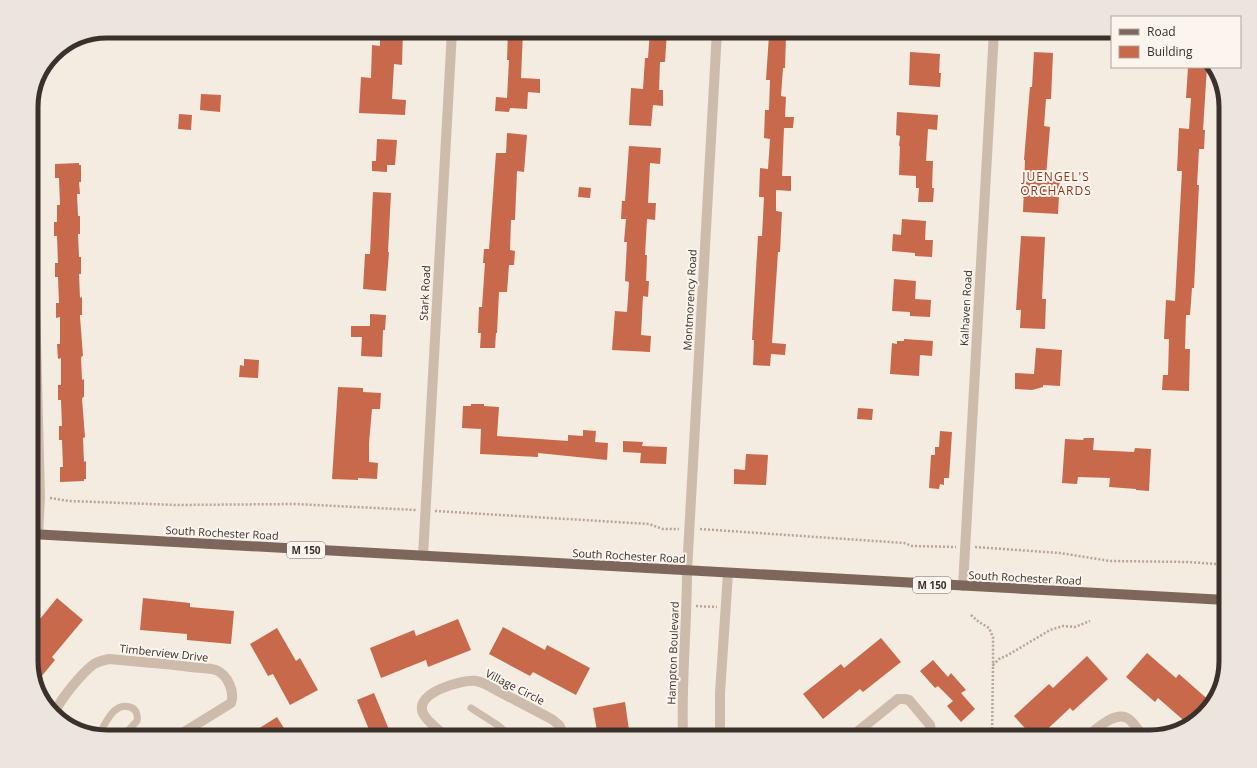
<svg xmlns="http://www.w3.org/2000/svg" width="1257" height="768" viewBox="0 0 1257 768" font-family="'Open Sans',sans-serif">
  <rect width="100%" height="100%" fill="#f4ebe1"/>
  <path fill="#c8694b" d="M380 31H403L402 65 394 64 392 99 406 100 405 115 359 113 361 77 371 78 372 45 380 46Z
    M508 31H523L521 78 540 79V93L528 92 527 109 510 108 509 112 495 111 496 97 507 98 509 60H507Z
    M650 31H667L665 62H660L659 90H663V106L653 105 651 126 629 125 631 88 643 89 645 58H648Z
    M769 35 786 36 785 68H783L781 96 786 97 785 117H794L793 128H784L782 176H791V191L776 190V211L782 212 780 252H778L772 343 786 344 785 355 771 354 770 366 753 365 754 340H752L758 236H762L764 197H759L760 168 768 169 770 139 764 138 765 110H769L770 80H766Z
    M910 52 940 54 939 73H941L940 87 909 85Z
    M1034 52 1053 53 1051 99H1046L1044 126 1050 127 1046 177H1060L1058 214 1023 212 1025 160H1024L1028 111 1030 87H1032Z
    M1188 67H1207L1203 130H1205L1204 149H1199L1197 185H1199L1194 288H1192L1190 315H1186L1185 349H1190L1189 391 1162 390 1163 375H1168L1169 339H1164L1166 300 1175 301 1182 171H1177L1179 128 1189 129 1191 98H1186Z
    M201 94 221 95 220 112 200 110Z
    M897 112 938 115 937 130 928 129 926 161H933L932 188H934L933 202H918L919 188H916V176L899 175 900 146H899L900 136 896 135Z
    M179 114 192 115 191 130 178 129Z
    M507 133 527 135 524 172 517 171 515 220H511L510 250 515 251 514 265H509L507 292H499L497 333H496L495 348H480L481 333H478L479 307H482L485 263H483L484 249H489L496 153H506Z
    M377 139 397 140 395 165H387V172L372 171V161H376Z
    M629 146 661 148 660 164 650 163 648 203H656L655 220 647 219 645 255H647L646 281H649L648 297 643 296 641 335 651 336 650 352 612 350 615 311 627 312 629 282 625 281 627 242H624L626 219H621L622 201H625Z
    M79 163V165H81V182H79L80 194H77L78 216H80V234H78L79 257H81V274H79L80 298 82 297V315H80V317L83 356H82L81 358 82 380 84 379V397H83L82 399 85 437 83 438V439L84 462 86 461V479H84V481L60 482V467H63L62 440H59V426H62L61 400H58V385H61V358L58 359 57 344H60V317L56 318V303H59L58 277H55V263H58L57 236H54V222H57V205H60L59 178H55V164Z
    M579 187 591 188 590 198 578 197Z
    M373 192 391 193 388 252H389L386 291 363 289 365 254H370Z
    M902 219 926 221 925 240H933L932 257 915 256V253L892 251 893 234 901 235Z
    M1021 236 1045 237 1042 299H1046L1045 329 1020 328 1021 310H1016Z
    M894 279 916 281 915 299 931 300 930 317 910 316V312L892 311Z
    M370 314 386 315 385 330H383L382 357 361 356 362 337H351V326H370Z
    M904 339 933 341 932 356 920 355 919 376 890 374 892 343 897 344V341H904Z
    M1036 348 1062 350 1060 386 1043 385V387L1032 390 1015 389V373L1034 374Z
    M244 359 259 360 258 378 239 377 240 365 244 366Z
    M338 387 363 388V392L381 393 380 409H372L369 443V462L378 463 377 479 358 478V480L332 479Z
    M471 404H484V406L499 407 497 436 568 441V435L583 436V430L596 431 595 442 608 443 607 460 538 453V457L480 454 481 429 462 428 463 406H471Z
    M858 408 873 409 872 420 857 419Z
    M940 431 952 432 949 478H944V485L940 484 939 489 929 488 931 455H935V447H939Z
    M1084 438H1094L1093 450 1134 452 1135 448 1151 449 1149 491 1136 490V489L1109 487 1110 478 1078 477 1077 484 1062 483 1065 439 1083 440Z
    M623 441 643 442 642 446 667 447 666 464 640 463 641 453 623 452Z
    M746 454 768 455 766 485 734 484V469L745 470Z
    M57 598 83 620 52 657 55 660 36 683 31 666V630Z
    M143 598 190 603V607L234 611 231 644 187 640V634L140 630Z
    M458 619 471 650 428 667 426 660 381 678 370 648 414 630 416 636Z
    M503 627 545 650 547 645 590 668 576 695 533 672 530 676 489 654Z
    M277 628 296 661 300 658 318 690 290 705 273 674 268 676 250 644Z
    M881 638 901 662 863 692 860 689 823 719 803 694 841 664 844 668Z
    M1147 653 1176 678 1179 674 1212 703 1189 725 1158 698 1155 702 1126 677Z
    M1087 656 1108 679 1073 711 1070 708 1039 737H1033L1014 716 1049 684 1053 688Z
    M933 660 948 677 951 673 966 690 961 693 975 709 961 722 947 706 953 701 938 686 935 688 920 671Z
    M374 693 392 737H372L357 700Z
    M625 702 630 737H598L593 708Z
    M277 717 287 733 280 737H245Z"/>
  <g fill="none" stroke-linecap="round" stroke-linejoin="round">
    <path stroke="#b9a596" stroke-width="2.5" stroke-dasharray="2 2" stroke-linecap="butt" d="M50 498 69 501 177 505 296 504 416 510
      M435 511 649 524 663 529H679
      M700 529 904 543 912 546 956 547
      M975 547 1060 553 1110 561 1188 562 1216 564 1226 563
      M696 606 717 607
      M971 615 979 622 989 628 993 637V665L999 659 1008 655 1050 630 1063 626 1075 627 1090 621
      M992 737 993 665"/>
    <path stroke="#cdbbac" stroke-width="7" d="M471 708 499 726 511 737
      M100 735C101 729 111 712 117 709 123 704 136 706 137 715 138 717 137 719 137 721L122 737"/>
    <path stroke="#cdbbac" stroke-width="10" d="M32 185 40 497 38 535
      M423 556 452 31
      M963 586 994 31
      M55 713C59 700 83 672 94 664 99 661 104 660 109 659 137 662 164 663 191 667 199 668 209 668 216 670 228 675 235 692 231 703L176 737
      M447 737C440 731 426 721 423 713 414 693 462 679 476 681 484 682 492 688 498 691 517 701 535 710 553 720L559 725 565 737
      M683 737C681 682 687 626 687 571L717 31
      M720 737V693L728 573
      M851 737 898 699H904L909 700 930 725 931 731 928 737
      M1086 737C1096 730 1114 711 1127 718 1133 721 1139 731 1143 737"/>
    <path stroke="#7d675c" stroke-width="10" d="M31 534 1226 600"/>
  </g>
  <g text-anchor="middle" stroke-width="4" stroke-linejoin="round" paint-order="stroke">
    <g fill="#fbf5ee" stroke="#756b66" stroke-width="1">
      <rect x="287" y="542" width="38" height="16" rx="3"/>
      <rect x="913" y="577" width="38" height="16" rx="3"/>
    </g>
    <g font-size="10" font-weight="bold" fill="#3b302b">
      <text x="306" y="554">M 150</text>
      <text x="932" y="589">M 150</text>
    </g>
    <g font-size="11" fill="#3b302b" stroke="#fbf5ee">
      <text transform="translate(425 293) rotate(-87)" y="4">Stark Road</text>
      <text transform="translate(690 300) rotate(-87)" y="4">Montmorency Road</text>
      <text transform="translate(966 308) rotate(-87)" y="4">Kalhaven Road</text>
      <text transform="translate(222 533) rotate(3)" y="4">South Rochester Road</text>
      <text transform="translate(629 556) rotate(3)" y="4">South Rochester Road</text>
      <text transform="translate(1025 578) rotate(3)" y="4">South Rochester Road</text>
      <text transform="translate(164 653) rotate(6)" y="4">Timberview Drive</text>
      <text transform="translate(673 653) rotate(-88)" y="4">Hampton Boulevard</text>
      <text transform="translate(515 687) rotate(27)" y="4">Village Circle</text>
    </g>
    <g font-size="12" letter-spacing="1" fill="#8c3b22" stroke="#fbf5ee">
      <text x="1056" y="181">JUENGEL'S<tspan x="1056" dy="14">ORCHARDS</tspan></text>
    </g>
  </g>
  <path d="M0 0H1257V768H0ZM107 38H1150A69 69 0 0 1 1219 107V661A69 69 0 0 1 1150 730H107A69 69 0 0 1 38 661V107A69 69 0 0 1 107 38Z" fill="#ece5de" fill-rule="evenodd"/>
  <path fill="none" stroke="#3b302b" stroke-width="5" d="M107 38H1150A69 69 0 0 1 1219 107V661A69 69 0 0 1 1150 730H107A69 69 0 0 1 38 661V107A69 69 0 0 1 107 38Z"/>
  <rect x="1111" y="16" width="130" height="52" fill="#fbf5ee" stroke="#aea6a0"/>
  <rect x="1119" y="29" width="20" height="6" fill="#7d675c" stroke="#aea6a0"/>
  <text x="1147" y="36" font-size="12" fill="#3b302b">Road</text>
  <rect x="1119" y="46" width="20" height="12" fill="#c8694b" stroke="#aea6a0"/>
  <text x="1147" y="56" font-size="12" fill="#3b302b">Building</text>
</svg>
